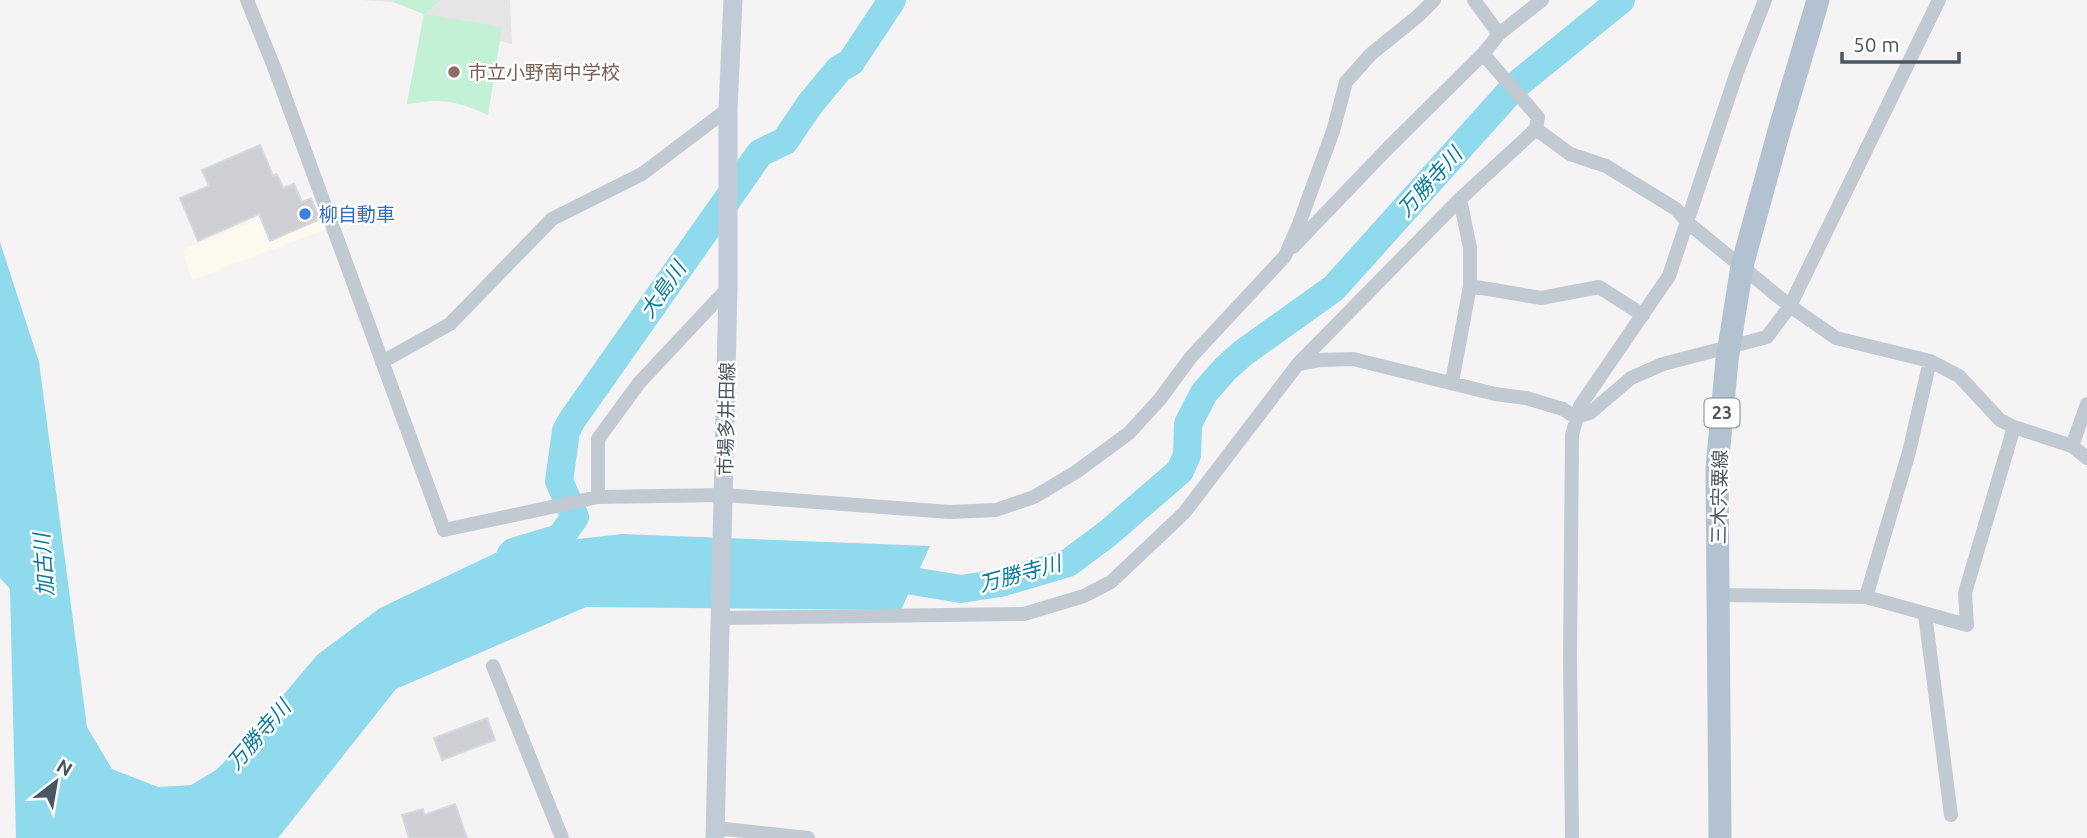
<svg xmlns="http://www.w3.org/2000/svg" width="2087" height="838" viewBox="0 0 2087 838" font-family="Ubuntu,'Noto Sans JP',sans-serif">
  <rect width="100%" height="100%" fill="#f5f3f3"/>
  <path fill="#fdf9ef" d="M312 195 326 229 192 280 183 250Z"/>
  <path fill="#e6e4e5" d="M362 0H510L512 44 499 41 488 115 463 103 440 100 407 104 424 14 392 2Z"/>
  <path fill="#c3f1d5" d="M391 0H440L425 14 502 27 488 115C457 101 441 98 407 104L424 14Z"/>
  <path fill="#90daee" d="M0 242 39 362 87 727 112 769 158 787 191 785 216 770 242 744 317 655 380 608 508 547 622 534 930 546 901 610 586 607 396 689 278 838H16L10 589 0 578Z"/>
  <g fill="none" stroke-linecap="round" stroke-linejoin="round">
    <path stroke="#90daee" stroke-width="28" d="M510 556 513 552 560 538 575 517 559 481 566 431 572 420 760 153 785 141 810 104 839 69 851 62 892 0
      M878 566 906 580 961 589 1000 583 1068 563 1107 534 1180 471 1187 455 1188 424 1204 393 1225 369 1243 353 1334 288 1515 86 1621 0"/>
  </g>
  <path fill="#cdcfd5" stroke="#d7d9de" stroke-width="2" d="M260 145 273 176 277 174 283 188 294 184 302 202 311 198 320 219 270 241 259 214 198 241 180 198 209 186 202 170Z
    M487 718 495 740 442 760 434 738Z
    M455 804 467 838H409L402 815 423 809 424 815Z"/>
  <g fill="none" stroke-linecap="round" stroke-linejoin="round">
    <path stroke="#c1cad2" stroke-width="14" d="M247 0 276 72 444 530 598 497 724 495 949 512 996 510 1034 497 1076 472 1129 433 1160 399 1191 357 1285 256 1299 224 1333 131 1346 82 1371 54 1418 16 1434 0
      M1474 0 1499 34
      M1483 54 1538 117 1536 129 1570 154 1606 166 1676 209 1688 223 1790 306 1836 338 1930 361 1959 376 2000 420 2014 427 2072 446 2087 458
      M1293 247 1389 147 1483 54 1499 34 1542 0
      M1470 286 1541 298 1599 287 1643 315
      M382 362 450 324 552 219 642 174 728 109
      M1298 364 1320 360 1353 359 1495 394 1526 398 1563 409 1575 417 1590 413 1631 378 1663 364 1767 337 1790 306 1939 0
      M1452 382 1470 286V248L1460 199
      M2072 446 2087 404
      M598 497V439L639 383 728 288
      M1718 595 1866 597 1967 625 1965 593 2014 427
      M1866 597 1909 452 1930 361
      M1925 614 1951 815
      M718 618 1024 614 1084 596 1111 582 1184 513 1298 364 1460 199 1536 129
      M493 666 562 838
      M716 828 808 838
      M1572 838 1570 658 1572 435 1580 406 1669 276 1737 72 1765 0"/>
    <path stroke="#c1cbd6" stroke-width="19" d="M715 838 728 288V109L733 0"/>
    <path stroke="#b3c2d1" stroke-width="23" d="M1720 838 1717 468 1727 360 1742 266 1779 131 1818 0"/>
  </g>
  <circle fill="#8d6e63" stroke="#fff" stroke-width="2.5" cx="454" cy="72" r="7"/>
  <circle fill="#3f7fe0" stroke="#fff" stroke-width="2.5" cx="305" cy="214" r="7"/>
  <g text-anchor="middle" stroke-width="5" stroke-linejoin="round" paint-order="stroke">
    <rect fill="#fff" stroke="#808990" stroke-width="2" x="1704.5" y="398.5" width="35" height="29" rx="5"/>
    <g font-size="18" font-weight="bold" fill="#4a5661">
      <text x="1722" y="419">23</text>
    </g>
    <g font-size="19" fill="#785e54" stroke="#fff" text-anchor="start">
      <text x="468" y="79">市立小野南中学校</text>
    </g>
    <g font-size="19" fill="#366cbe" stroke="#fff" text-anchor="start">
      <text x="319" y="221">柳自動車</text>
    </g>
    <g font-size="19" fill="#4a5661" stroke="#fff">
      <text transform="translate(726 419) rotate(-89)" y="7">市場多井田線</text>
      <text transform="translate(1719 497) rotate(-89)" y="7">三木宍粟線</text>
    </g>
    <g font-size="21" font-style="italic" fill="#0c7c9b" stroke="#fff">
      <text transform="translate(1430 182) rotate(-48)" y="7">万勝寺川</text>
      <text transform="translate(663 290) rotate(-55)" y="7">大島川</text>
      <text transform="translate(44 565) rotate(-94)" y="7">加古川</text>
      <text transform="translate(1020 574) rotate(-15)" y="7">万勝寺川</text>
      <text transform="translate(259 735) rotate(-49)" y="7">万勝寺川</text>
    </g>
  </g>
  <g transform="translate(56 782) rotate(31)" stroke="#ffffff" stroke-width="5" paint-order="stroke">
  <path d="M0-5L12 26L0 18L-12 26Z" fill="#4a5661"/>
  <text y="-10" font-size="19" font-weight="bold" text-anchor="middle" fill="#4a5661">N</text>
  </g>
  <path d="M1842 52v10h117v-10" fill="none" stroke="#4a5661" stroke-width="3.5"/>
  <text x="1853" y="52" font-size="21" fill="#4a5661" stroke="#ffffff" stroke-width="5" paint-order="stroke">50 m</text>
</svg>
